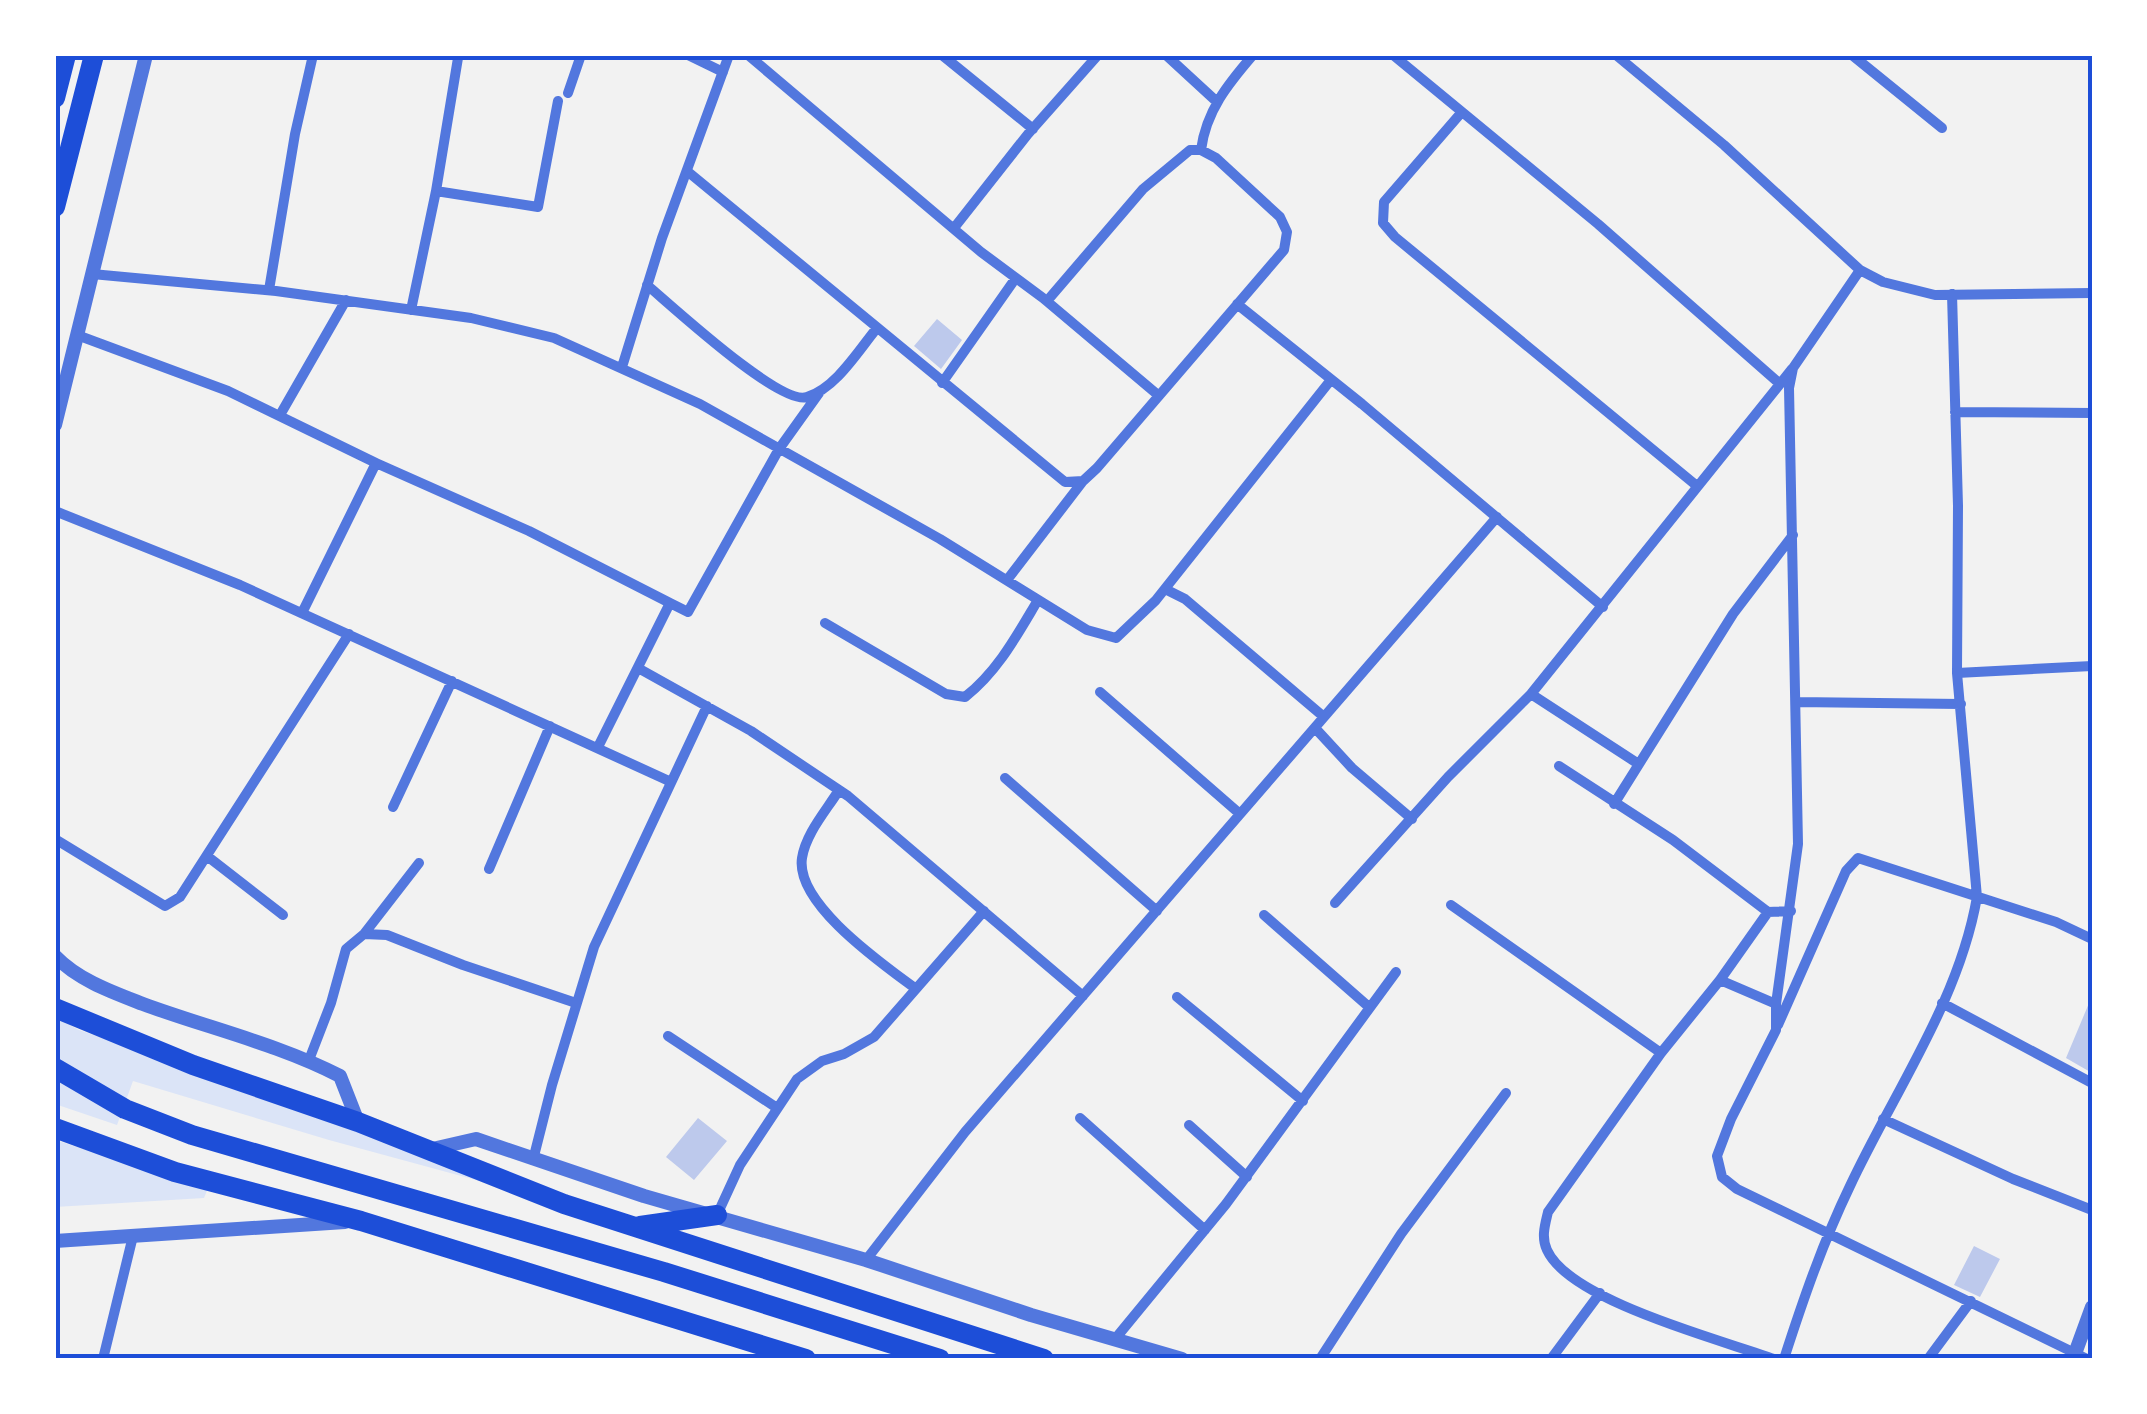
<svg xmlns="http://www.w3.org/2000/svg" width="2147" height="1414" viewBox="0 0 2147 1414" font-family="Lora,serif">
  <rect width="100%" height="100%" fill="#f2f2f2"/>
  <path fill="#dbe4f7" d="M55 1017 79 1030 260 1092 557 1202 329 1140 133 1081 117 1125 55 1104Z
    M55 1140 208 1188 204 1198 55 1207Z"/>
  <path fill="#bdc9ec" d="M937 319 962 340 941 369 914 346Z
    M2092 996V1073L2066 1058Z
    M698 1118 727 1141 694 1180 666 1157Z
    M1974 1246 2000 1259 1980 1297 1954 1285Z"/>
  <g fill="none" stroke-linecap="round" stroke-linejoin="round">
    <path stroke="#5277de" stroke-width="10" d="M688 55 723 72
      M748 55 981 252 1043 298 1158 395
      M942 55 1033 129
      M1166 55 1216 101
      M1393 55 1598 224 1780 384
      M1616 55 1724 145 1860 270 1883 282 1935 295 2092 293
      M1852 55 1942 128
      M568 93 581 55
      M1461 113 1384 202 1383 223 1395 237 1697 486
      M1201 150C1206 111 1228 84 1253 55
      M687 171 1065 482 1083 481 1097 468 1284 250 1287 232 1280 217 1216 158 1201 150H1190L1143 189 1047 301
      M436 191 458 58
      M954 228 1028 134 1098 55
      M1860 270 1793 368 1789 388 1798 844 1776 1004V1030L1731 1119 1717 1156 1722 1177 1737 1189 2087 1359
      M92 274 276 291 471 318 554 338 700 404 940 539 1087 630 1116 638 1156 600 1330 381
      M647 285C672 306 780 406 807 397 836 388 858 351 877 328
      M269 290 295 134 313 55
      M1237 304 1362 404 1603 607
      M411 310 436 191 538 207 558 101
      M77 335 228 391 376 463 529 531 670 603
      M622 367 662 238 729 55
      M942 383 1015 279
      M1955 412 2092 413
      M280 415 346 300
      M55 511 240 585 669 781
      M1007 580 1083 481
      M1165 589 1185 599 1324 717
      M302 613 376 463
      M825 623 946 694 965 697C998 671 1017 635 1038 600
      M638 668 751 731 848 796 1083 996
      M1957 673 2092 666
      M1100 692 1240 814
      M1531 694 1637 763
      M1796 702 1961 704
      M1315 728 1352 768 1412 819
      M598 747 670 603 688 612 779 449 819 393
      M1559 766 1673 840 1768 912 1791 911
      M1005 778 1157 911
      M839 790C826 811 806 833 802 858 795 904 884 965 916 989
      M1614 804 1733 614 1793 535
      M393 807 452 681
      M55 839 165 906 180 897 349 634
      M207 856 283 915
      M489 869 550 726
      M1335 903 1448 777 1531 694 1792 369
      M1451 905 1661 1053
      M1768 912 1720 980 1661 1053 1548 1212C1545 1225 1541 1237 1547 1250 1570 1301 1722 1340 1774 1359
      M1264 915 1369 1007
      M364 934 419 863
      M1720 980 1776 1004
      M1177 997 1303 1101
      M1942 1003 2092 1083
      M1778 1025 1846 871 1858 858 2056 922 2092 939
      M668 1036 777 1108
      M309 1060 331 1003 346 949 364 934 387 935 463 965 576 1003
      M1080 1118 1205 1230
      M1883 1119 2013 1179 2092 1210
      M1189 1125 1247 1177
      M533 1160 552 1085 594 947 707 706
      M717 1215 740 1165 797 1079 822 1061 844 1054 874 1037 984 911
      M866 1260 965 1132 1497 517
      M1115 1339 1226 1204 1396 972
      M103 1359 133 1236
      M1320 1359 1401 1234 1506 1093
      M1551 1359 1600 1293
      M1784 1359C1803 1300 1823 1242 1850 1186 1894 1092 1959 1001 1977 897L1957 673 1958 506 1952 294
      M1928 1359 1971 1301"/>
    <path stroke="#5277de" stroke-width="14" d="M55 425 146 55
      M55 956C78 980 112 992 143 1004 208 1028 278 1044 340 1076L358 1122
      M428 1150 476 1139 644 1196 866 1260 1031 1315 1182 1359
      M55 1241 345 1222
      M2073 1359 2092 1307"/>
    <path stroke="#1d4ed8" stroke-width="20" d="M55 98 66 55
      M55 207 94 55
      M55 1008 193 1065 358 1122 564 1204 1044 1359
      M55 1068 125 1109 192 1135 664 1272 940 1359
      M55 1128 175 1172 361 1221 806 1359
      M640 1226 717 1215"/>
  </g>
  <rect width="2147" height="1414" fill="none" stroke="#ffffff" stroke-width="115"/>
  <rect x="58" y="58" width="2032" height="1298" fill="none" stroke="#1d4ed8" stroke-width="4"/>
</svg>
